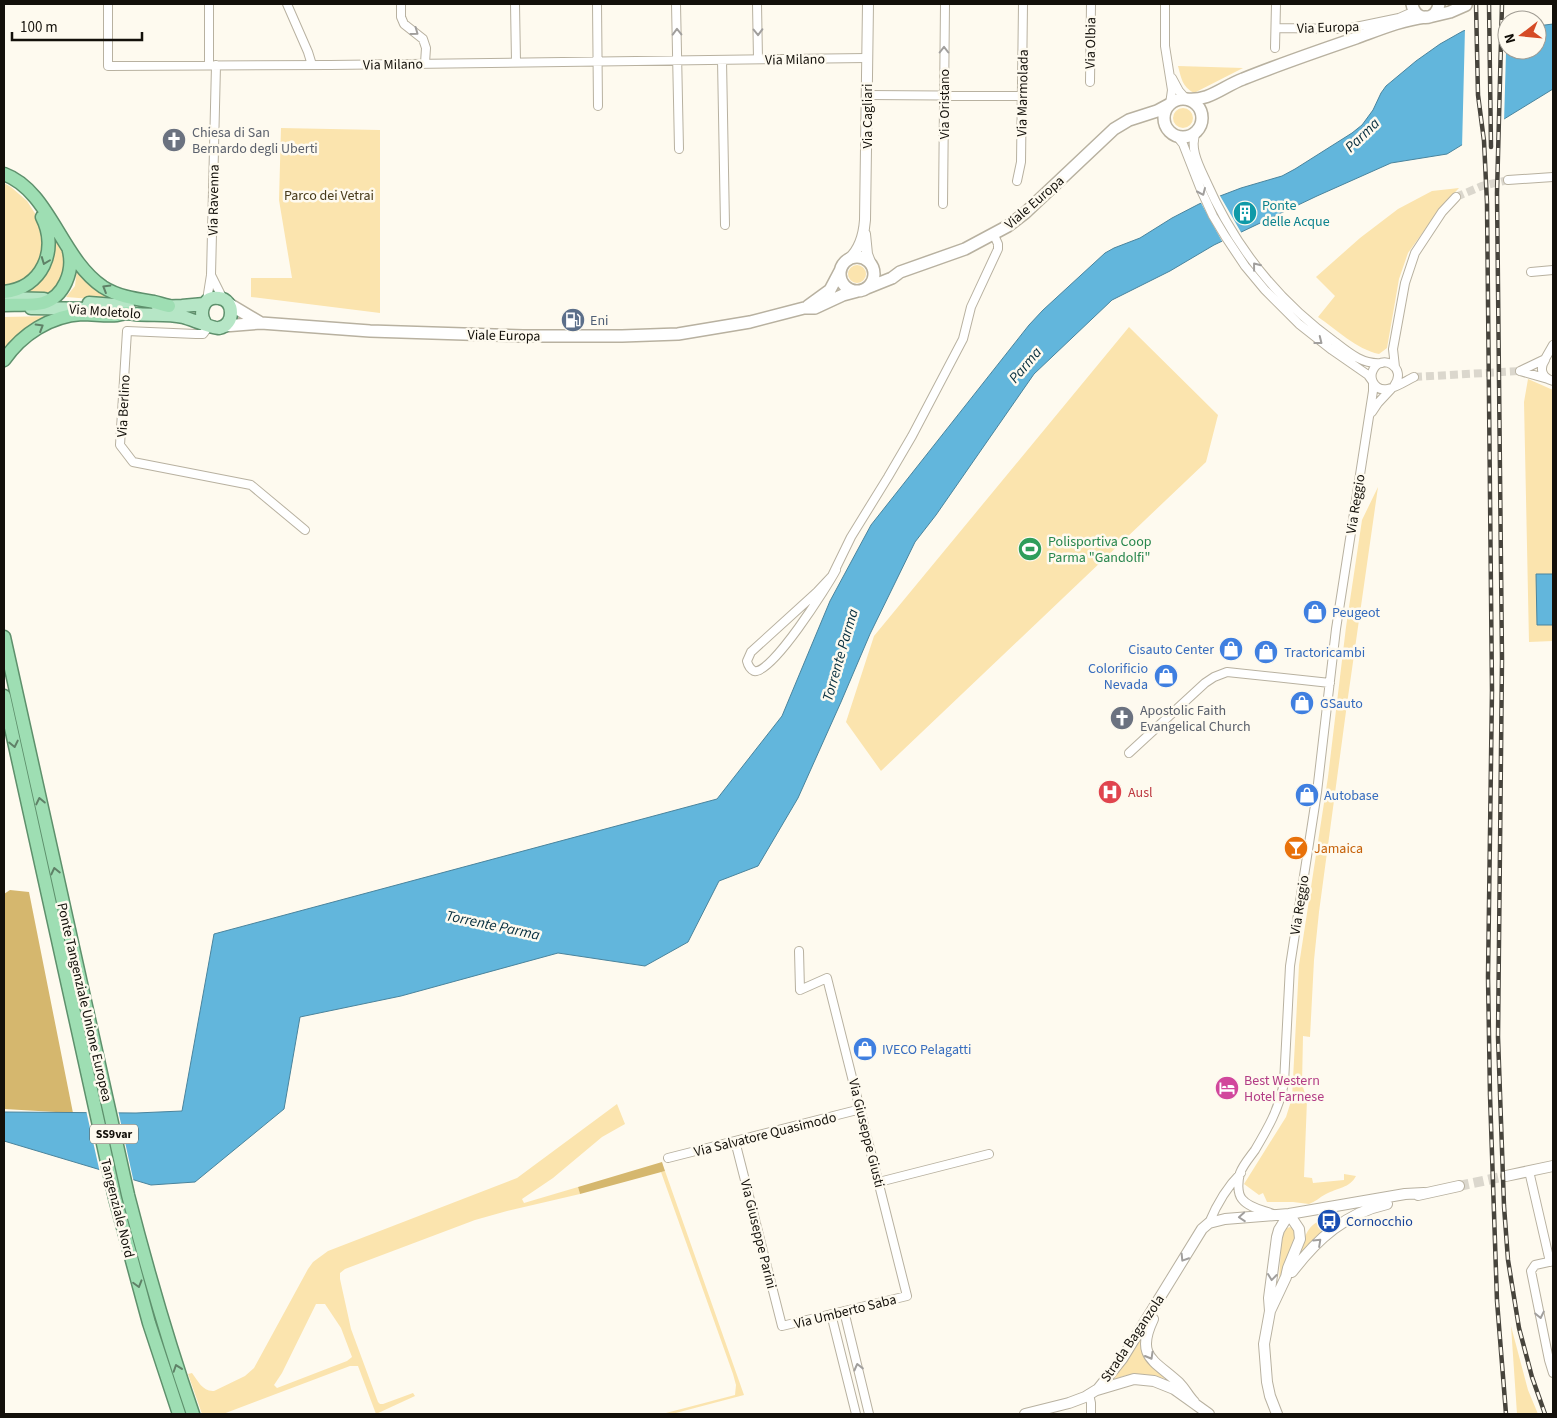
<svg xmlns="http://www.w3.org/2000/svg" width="1557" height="1418" viewBox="0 0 1557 1418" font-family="'Source Sans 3',sans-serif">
  <rect width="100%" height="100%" fill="#fefaef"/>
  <path fill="#fbe4ae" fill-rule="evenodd" d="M1178 66 1243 68 1194 93C1182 87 1181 77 1178 66Z
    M1173 118a10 10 0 1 1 20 0a10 10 0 1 1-20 0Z
    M281 128 380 130V313L251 297V278H292L279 200Z
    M4 183 11 187 27 201 38 218 42 228V259L28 278 4 288Z
    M1459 188 1441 207 1408 253 1399 279 1387 348 1379 354C1356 349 1337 330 1318 317L1335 296 1316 277 1360 238 1398 209 1432 191Z
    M54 237 63 249 66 257 63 278 49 294 21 292Z
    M848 274a9 9 0 1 1 18 0a9 9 0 1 1-18 0Z
    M77 269C87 288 98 292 117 301L66 297 75 286Z
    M52 316 4 353V317Z
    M1129 327 1218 415 1206 462 881 771 846 722 874 636Z
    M1528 379 1553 390V641L1529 642 1524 402Z
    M1378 487 1347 704 1319 912 1314 960 1310 1037 1303 1036 1302 1084 1307 1100 1304 1177 1312 1178 1313 1183 1344 1180V1174L1356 1176C1350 1188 1337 1188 1326 1194 1320 1197 1315 1202 1309 1204L1293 1202H1267L1263 1193 1259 1195 1244 1184 1286 1117 1292 1098 1299 965 1328 777 1346 627 1362 520Z
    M617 1104 625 1124 602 1137 553 1178 522 1199 524 1203 578 1187 580 1194 507 1211 475 1220 345 1269 340 1273V1279L351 1329 378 1402 380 1404H383L413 1393 415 1396 376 1414 358 1366H350L223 1414H202L188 1374 192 1373C198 1381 203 1392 214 1391L245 1376 254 1368 308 1269 313 1262 328 1251 517 1178ZM316 1304H325L341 1328 352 1357 347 1361 277 1388 274 1385 282 1373Z
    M665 1171 744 1395 672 1414H662L735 1395 736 1385 733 1374 661 1172Z
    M1320 1221 1325 1229 1300 1253C1303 1241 1307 1225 1320 1221Z
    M1290 1227 1294 1229 1296 1237 1279 1279 1282 1234 1285 1229Z
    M1511 1326 1528 1390 1538 1414H1517Z
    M1142 1337 1150 1364 1166 1379C1146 1373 1130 1372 1110 1381L1124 1363Z"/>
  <path fill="#d5b76e" d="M10 890 29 892 73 1113 4 1109V894Z
    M662 1162 665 1171 580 1194 578 1187Z"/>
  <path fill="#62b6dc" stroke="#4a849d" d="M1500 20H1511H1507V50H1537V26L1553 24V89L1447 154 1391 163 1317 196 1214 245 1170 271 1112 300 1034 374 936 515 915 542 870 634 841 702 798 798 758 866 719 881 688 942 645 966 558 953 401 996 300 1017 284 1109 195 1182 151 1185 4 1141V1112L136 1113 182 1111 214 934 717 799 782 716 830 601 871 525 1029 325 1043 310 1105 253 1114 248 1140 238 1172 218 1199 204 1241 188 1282 176 1295 169 1352 133 1362 125 1373 110 1381 93 1386 86 1416 61 1440 44 1463 31Z
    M1536 574H1553V625H1537Z"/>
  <path fill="#fefaef" d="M1507 17 1504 123 1462 148 1465 28 1490 20Z
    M1219 194 1242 234 1223 243 1200 201Z
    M86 1110H118L134 1183 100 1173Z"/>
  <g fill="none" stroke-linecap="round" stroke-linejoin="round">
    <path stroke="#dbd7cd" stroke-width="8" stroke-dasharray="8 4" stroke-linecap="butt" d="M1456 197 1482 186 1508 180
      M1414 377 1520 371"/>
    <path stroke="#dbd7cd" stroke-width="10" stroke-dasharray="10 5" stroke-linecap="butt" d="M1459 1186 1506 1176"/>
    <g stroke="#b8b1a0" stroke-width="10">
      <path id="minor" d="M108 4V66L330 65 867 58
        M209 4V65
        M287 4 308 52 312 65
        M401 4V17L404 24 423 39 426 48 425 63
        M515 4 516 62
        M597 4 598 106
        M676 4 679 149
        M757 4 758 59
        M1165 4V46L1172 90 1170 104
        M1276 28 1346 29 1399 18 1408 14
        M1275 48 1276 4
        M722 60 725 225
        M1172 78 1179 91 1186 99
        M1090 82 1091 4
        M867 95 1022 96
        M1197 130C1188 146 1199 166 1206 181 1234 245 1278 301 1335 342 1349 353 1363 365 1382 363
        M1176 135 1183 144 1201 190 1213 216 1225 236 1245 266 1265 290 1299 324 1332 350 1368 375 1373 382V391L1336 629 1317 792 1290 966 1284 1083C1279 1109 1268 1128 1255 1150 1250 1157 1243 1165 1240 1173 1238 1181 1237 1193 1242 1199 1249 1208 1263 1210 1273 1214
        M1508 180 1553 177
        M1017 181 1021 162 1023 4
        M943 204 945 4
        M1531 272 1553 270
        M211 275 223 299
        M207 300 211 275 216 65
        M209 326 203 334H196L127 331 120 445 133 462 251 485 305 530
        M1545 360C1539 369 1542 378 1553 381
        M1395 367 1393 349 1405 283 1415 253 1442 212 1456 197
        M1520 371 1545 359 1553 345
        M1520 371 1548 379
        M1394 386C1408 367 1381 353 1373 370 1371 374 1371 378 1373 382 1381 399 1403 382 1414 377
        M1372 412 1378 403 1392 388
        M836 570C828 585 771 676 754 671 750 669 748 665 747 661L751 652 817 592 832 576 851 537 888 477 912 436 963 339 971 307 998 249V244L994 235
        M1129 753 1205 683 1214 677 1227 672 1330 683
        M735 1141 782 1326 907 1296 827 978 800 990 799 951
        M668 1158 861 1109
        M1529 1171 1550 1262
        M879 1182 989 1154
        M1209 1223C1216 1206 1228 1186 1241 1173
        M1553 1261 1535 1265 1531 1271 1549 1360 1553 1373
        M844 1311 869 1414
        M831 1314 856 1414
        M1089 1394 1091 1403V1414"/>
    </g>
    <g stroke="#b8b1a0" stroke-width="12">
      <path id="tertiary" d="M865 234 867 254 870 262
        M849 259C860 249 864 234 865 220L868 4
        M1506 1176 1553 1166
        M1418 1195 1459 1186
        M1292 1272C1317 1239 1346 1213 1387 1204
        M1270 1311 1269 1298 1277 1237 1279 1230 1289 1214
        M1153 1319C1135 1357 1154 1360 1179 1383 1185 1389 1188 1396 1194 1402
        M1097 1390 1134 1379 1154 1381 1174 1389 1209 1414
        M1025 1414 1069 1403 1085 1397 1098 1389 1122 1359 1202 1229 1209 1223 1225 1219 1289 1214 1405 1194 1424 1193
        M1277 1414 1270 1396 1267 1382 1264 1344 1270 1311 1286 1277 1288 1268 1300 1239 1299 1229 1289 1214"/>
    </g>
    <g stroke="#b8b1a0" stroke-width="14">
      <path id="secondary" d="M1412 4C1415 22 1436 22 1439 4
        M1429 17 1450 12 1466 5
        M1186 99C1208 102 1224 86 1243 79 1280 64 1318 51 1356 38 1378 30 1401 20 1426 17
        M1164 118a19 19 0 1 1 38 0a19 19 0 1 1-38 0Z
        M840 274a17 17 0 1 1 34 0a17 17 0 1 1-34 0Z
        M867 288 892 278 900 272 965 249 1008 226 1025 213 1114 129 1129 120 1157 111 1170 104
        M229 304 261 323
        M808 306 830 290 840 271
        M224 326 261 323 370 331 523 336H622L678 334 750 322 804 308H815L843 295 858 291"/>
    </g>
    <g stroke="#5e906c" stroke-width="15">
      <path id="primary" d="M4 298 44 299
        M89 303 128 306
        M158 307 182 306 204 304
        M31 308 96 309
        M119 311C139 318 162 312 183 317 191 319 214 329 219 328 235 325 235 300 219 298 204 295 198 312 205 323"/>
    </g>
    <g stroke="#5e906c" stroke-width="15">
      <path id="trunk" d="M4 174C50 191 61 259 103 287 119 297 136 299 154 302 159 303 163 305 169 306
        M4 292C42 288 59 250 42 217
        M4 305C16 304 31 306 43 303 64 297 74 271 69 251
        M4 360C22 334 50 316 82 314 94 314 105 316 117 315 121 314 125 313 129 313
        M4 637 128 1195C147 1269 168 1342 193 1414
        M4 696 115 1198 149 1323 179 1414"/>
    </g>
    <use href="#minor" stroke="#fff" stroke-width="8"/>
    <use href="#tertiary" stroke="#fff" stroke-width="10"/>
    <use href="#secondary" stroke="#fff" stroke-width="11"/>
    <use href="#primary" stroke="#b6e6c6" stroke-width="12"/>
    <use href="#trunk" stroke="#9edeb3" stroke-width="12"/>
    <g stroke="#47443c" stroke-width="4.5">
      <path id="rail" d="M1476 4 1478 95 1484 141 1487 203 1492 690 1488 977 1490 1095 1497 1301 1506 1414
        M1489 4 1491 147
        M1502 4 1497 193 1502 659 1498 1037 1504 1206 1508 1260 1519 1328 1532 1377 1545 1414"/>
    </g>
    <use href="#rail" stroke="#fefaef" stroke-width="2.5" stroke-dasharray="8" stroke-linecap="butt"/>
  </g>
  <defs><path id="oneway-chevron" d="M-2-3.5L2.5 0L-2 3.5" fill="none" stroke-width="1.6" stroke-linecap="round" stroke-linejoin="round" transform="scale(1.25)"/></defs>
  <g stroke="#a19f9d">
    <use href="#oneway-chevron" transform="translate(415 32) rotate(36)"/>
    <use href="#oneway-chevron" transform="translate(677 32) rotate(-91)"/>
    <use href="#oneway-chevron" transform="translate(758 32) rotate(89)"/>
    <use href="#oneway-chevron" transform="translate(944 50) rotate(-90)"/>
    <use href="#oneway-chevron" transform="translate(1202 192) rotate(66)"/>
    <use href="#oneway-chevron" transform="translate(1256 266) rotate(-128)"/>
    <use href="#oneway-chevron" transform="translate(1319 341) rotate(38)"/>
    <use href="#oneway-chevron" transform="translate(1242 1217) rotate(176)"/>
    <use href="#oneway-chevron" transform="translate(1318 1242) rotate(-43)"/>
    <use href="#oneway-chevron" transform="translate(1184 1258) rotate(122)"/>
    <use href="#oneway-chevron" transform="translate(1272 1277) rotate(97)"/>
    <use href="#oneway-chevron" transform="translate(1540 1315) rotate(78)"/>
    <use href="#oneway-chevron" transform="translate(1150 1356) rotate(60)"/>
    <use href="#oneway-chevron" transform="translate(858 1367) rotate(-104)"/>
  </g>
  <g stroke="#5f8167">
    <use href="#oneway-chevron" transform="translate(45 261) rotate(111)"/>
    <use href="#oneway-chevron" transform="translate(106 288) rotate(-149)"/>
    <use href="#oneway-chevron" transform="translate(40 327) rotate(-31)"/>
    <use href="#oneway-chevron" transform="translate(14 744) rotate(78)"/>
    <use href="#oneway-chevron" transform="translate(40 801) rotate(-102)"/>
    <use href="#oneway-chevron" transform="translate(55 871) rotate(-103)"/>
    <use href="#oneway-chevron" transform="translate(138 1284) rotate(74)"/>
    <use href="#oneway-chevron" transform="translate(177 1368) rotate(-109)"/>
  </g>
  <defs>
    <g id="church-disc" transform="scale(1.25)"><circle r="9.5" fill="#6b7280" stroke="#fefaef"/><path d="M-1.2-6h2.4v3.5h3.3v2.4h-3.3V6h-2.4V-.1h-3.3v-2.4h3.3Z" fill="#fff"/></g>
    <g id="building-disc" transform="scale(1.25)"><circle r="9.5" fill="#0f9aa8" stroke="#fefaef"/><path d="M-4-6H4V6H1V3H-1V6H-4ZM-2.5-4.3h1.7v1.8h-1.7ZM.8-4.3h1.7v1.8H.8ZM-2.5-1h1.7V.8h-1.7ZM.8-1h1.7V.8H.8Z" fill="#fff"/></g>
    <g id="fuel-disc" transform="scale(1.25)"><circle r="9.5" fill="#5c6f8a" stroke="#fefaef"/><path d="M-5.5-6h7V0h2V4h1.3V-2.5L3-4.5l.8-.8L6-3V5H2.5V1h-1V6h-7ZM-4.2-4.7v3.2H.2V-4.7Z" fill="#fff"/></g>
    <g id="stadium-disc" transform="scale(1.25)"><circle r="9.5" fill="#2e9e5b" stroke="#fefaef"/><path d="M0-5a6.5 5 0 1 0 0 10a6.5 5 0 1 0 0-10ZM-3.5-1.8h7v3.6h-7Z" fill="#fff"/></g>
    <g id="shop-disc" transform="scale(1.25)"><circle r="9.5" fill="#3f7fe0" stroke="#fefaef"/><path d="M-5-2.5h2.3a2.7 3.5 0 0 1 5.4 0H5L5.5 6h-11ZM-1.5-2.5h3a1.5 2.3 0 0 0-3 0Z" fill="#fff"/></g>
    <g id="hospital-disc" transform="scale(1.25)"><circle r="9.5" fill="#e0444e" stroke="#fefaef"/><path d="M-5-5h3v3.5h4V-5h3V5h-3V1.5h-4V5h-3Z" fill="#fff"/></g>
    <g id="bar-disc" transform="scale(1.25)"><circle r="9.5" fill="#e8710a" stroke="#fefaef"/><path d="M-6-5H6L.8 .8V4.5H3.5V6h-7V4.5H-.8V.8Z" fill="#fff"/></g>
    <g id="hotel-disc" transform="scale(1.25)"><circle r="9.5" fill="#d1479c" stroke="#fefaef"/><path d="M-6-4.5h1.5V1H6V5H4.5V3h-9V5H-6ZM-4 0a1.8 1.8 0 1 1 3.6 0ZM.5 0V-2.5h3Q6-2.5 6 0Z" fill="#fff"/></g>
    <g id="bus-disc" transform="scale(1.25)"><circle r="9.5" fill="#1a4fb4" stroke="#fefaef"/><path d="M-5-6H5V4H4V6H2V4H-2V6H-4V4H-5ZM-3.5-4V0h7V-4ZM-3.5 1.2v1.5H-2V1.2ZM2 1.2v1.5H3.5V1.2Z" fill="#fff"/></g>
  </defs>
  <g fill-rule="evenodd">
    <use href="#church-disc" x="174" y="140"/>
    <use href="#building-disc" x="1245" y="213"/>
    <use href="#fuel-disc" x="573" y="320"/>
    <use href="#stadium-disc" x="1030" y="549"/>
    <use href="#shop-disc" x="1315" y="612"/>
    <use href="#shop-disc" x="1231" y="649"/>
    <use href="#shop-disc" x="1266" y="652"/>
    <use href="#shop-disc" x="1166" y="676"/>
    <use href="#shop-disc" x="1302" y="703"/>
    <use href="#church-disc" x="1122" y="718"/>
    <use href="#hospital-disc" x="1110" y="792"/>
    <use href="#shop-disc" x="1307" y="795"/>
    <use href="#bar-disc" x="1296" y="848"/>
    <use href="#shop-disc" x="865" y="1049"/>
    <use href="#hotel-disc" x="1227" y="1088"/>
    <use href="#bus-disc" x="1329" y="1221"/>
  </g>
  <g text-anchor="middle" stroke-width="5" stroke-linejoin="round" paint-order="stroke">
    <rect fill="#fefaef" stroke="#5a564f" stroke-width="1" x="90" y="1124.5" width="48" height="19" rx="4"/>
    <g font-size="12" font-weight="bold" fill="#13100a">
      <text x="114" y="1138">SS9var</text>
    </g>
    <g font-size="14" fill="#13100a" stroke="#fefaef">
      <text transform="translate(1328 27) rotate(-2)" y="5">Via Europa</text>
      <text transform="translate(1090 43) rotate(-89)" y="5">Via Olbia</text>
      <text transform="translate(795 59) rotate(-1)" y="5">Via Milano</text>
      <text transform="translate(393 64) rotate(-1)" y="5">Via Milano</text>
      <text transform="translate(1022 93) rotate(-89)" y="5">Via Marmolada</text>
      <text transform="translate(944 104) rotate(-90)" y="5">Via Oristano</text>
      <text transform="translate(867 116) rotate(-90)" y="5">Via Cagliari</text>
      <text transform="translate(213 200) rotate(-89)" y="5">Via Ravenna</text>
      <text transform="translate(1034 202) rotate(-41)" y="5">Viale Europa</text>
      <text transform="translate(105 311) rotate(4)" y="5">Via Moletolo</text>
      <text transform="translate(504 335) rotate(1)" y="5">Viale Europa</text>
      <text transform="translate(123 406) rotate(-87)" y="5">Via Berlino</text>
      <text transform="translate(1355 504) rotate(-81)" y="5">Via Reggio</text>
      <text transform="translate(1299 905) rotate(-81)" y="5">Via Reggio</text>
      <text transform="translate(85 1002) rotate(77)" y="5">Ponte Tangenziale Unione Europea</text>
      <text transform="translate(867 1133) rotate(76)" y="5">Via Giuseppe Giusti</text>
      <text transform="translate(765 1134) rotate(-14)" y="5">Via Salvatore Quasimodo</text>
      <text transform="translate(118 1208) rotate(76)" y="5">Tangenziale Nord</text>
      <text transform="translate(759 1234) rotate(76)" y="5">Via Giuseppe Parini</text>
      <text transform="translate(845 1311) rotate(-14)" y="5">Via Umberto Saba</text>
      <text transform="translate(1132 1338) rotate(-56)" y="5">Strada Baganzola</text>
    </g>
    <g font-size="14" fill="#5b616d" stroke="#fefaef" text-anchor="start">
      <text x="192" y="137">Chiesa di San<tspan x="192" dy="16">Bernardo degli Uberti</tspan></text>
      <text x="1140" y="715">Apostolic Faith<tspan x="1140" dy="16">Evangelical Church</tspan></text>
    </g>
    <g font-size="14" fill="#463919" stroke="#fefaef">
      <text x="329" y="200">Parco dei Vetrai</text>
    </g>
    <g font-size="14" fill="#0d838f" stroke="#fefaef" text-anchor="start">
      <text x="1262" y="210">Ponte<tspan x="1262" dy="16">delle Acque</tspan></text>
    </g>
    <g font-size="14" fill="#4e5e75" stroke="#fefaef" text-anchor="start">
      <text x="590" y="325">Eni</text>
    </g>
    <g font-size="14" fill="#27864d" stroke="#fefaef" text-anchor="start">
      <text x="1048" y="546">Polisportiva Coop<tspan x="1048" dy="16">Parma "Gandolfi"</tspan></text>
    </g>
    <g font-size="14" fill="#366cbe" stroke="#fefaef" text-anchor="start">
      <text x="1332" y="617">Peugeot</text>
      <text x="1214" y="654" text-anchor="end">Cisauto Center</text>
      <text x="1284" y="657">Tractoricambi</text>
      <text x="1148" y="673" text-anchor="end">Colorificio<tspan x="1148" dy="16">Nevada</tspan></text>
      <text x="1320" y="708">GSauto</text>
      <text x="1324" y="800">Autobase</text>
      <text x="882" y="1054">IVECO Pelagatti</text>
    </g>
    <g font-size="14" fill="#be3a42" stroke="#fefaef" text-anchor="start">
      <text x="1128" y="797">Ausl</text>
    </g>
    <g font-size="14" fill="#c56008" stroke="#fefaef" text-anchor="start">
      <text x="1314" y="853">Jamaica</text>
    </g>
    <g font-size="14" fill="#b23c85" stroke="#fefaef" text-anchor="start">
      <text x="1244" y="1085">Best Western<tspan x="1244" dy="16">Hotel Farnese</tspan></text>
    </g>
    <g font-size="14" fill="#164399" stroke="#fefaef" text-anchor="start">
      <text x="1346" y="1226">Cornocchio</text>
    </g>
    <g font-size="15" font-style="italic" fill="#062e3e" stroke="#fefaef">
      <text transform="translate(1362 135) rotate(-44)" y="5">Parma</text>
      <text transform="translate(1025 365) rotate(-50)" y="5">Parma</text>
      <text transform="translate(840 655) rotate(-74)" y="5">Torrente Parma</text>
      <text transform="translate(493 925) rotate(12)" y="5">Torrente Parma</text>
    </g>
  </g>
  <rect width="1557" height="1418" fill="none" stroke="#13100a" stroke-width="10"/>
  <g transform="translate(1522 35) rotate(254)"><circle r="24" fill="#fefaef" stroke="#a09c93"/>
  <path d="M0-4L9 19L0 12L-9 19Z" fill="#d54b26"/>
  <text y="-8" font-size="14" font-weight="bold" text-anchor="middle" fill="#13100a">N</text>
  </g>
  <path d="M12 32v8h130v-8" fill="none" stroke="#13100a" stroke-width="2.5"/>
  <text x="20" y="32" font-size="15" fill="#13100a" stroke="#fefaef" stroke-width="4" paint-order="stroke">100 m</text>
</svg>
